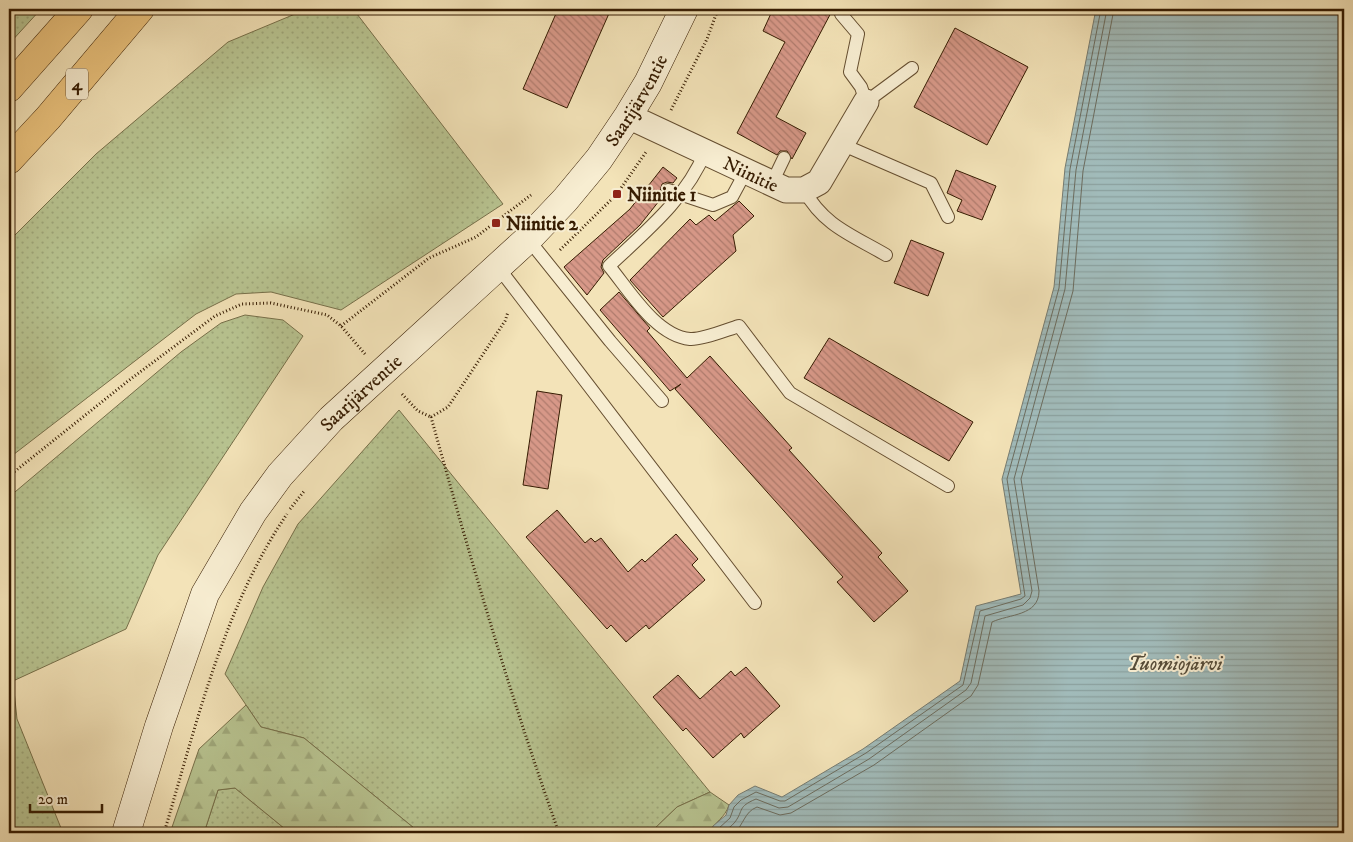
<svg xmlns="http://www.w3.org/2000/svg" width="1353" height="842" viewBox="0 0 1353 842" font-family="'IM FELL DW Pica',serif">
  <defs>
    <pattern id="grass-dots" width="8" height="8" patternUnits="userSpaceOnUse" patternTransform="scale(1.25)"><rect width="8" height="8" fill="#b8c491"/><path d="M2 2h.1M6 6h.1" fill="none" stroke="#9fa87b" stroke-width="1.8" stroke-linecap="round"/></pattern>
    <pattern id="forest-firs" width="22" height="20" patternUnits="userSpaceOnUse" patternTransform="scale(1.25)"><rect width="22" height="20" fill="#b8c491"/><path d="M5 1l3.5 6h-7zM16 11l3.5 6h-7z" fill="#9fa87b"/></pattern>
    <pattern id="water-rules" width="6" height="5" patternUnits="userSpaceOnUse" patternTransform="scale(1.25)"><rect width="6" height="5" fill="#a1bbba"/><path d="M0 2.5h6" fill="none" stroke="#8ba09e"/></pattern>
    <pattern id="building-back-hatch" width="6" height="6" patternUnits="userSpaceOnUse" patternTransform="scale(1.25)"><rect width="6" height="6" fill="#d79888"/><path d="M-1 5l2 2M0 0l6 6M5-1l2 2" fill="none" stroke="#af7b6d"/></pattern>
  </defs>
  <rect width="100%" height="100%" fill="#f3e3b8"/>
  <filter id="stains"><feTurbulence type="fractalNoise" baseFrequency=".004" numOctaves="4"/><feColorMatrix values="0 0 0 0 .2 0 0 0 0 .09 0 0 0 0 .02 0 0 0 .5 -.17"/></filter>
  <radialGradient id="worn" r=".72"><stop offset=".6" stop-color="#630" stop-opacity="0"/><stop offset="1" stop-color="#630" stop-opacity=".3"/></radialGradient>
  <path fill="url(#grass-dots)" stroke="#77704a" d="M9 9H41L9 44Z
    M307 9 357 14 503 204 341 310 271 292 236 294 196 314 9 458V241L96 154 228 42Z
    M245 315 283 320 303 336 158 555 126 629 13 681 17 719 63 833H9V497L181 352 221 323Z
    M399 410 710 792 677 807 650 833H420L304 738 261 727 225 674 263 587 298 524Z
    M235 788 290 833H204L218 790Z"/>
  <path fill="url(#forest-firs)" stroke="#77704a" d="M246 705 261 727 304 738 420 833H290L235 788 218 790 204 833H170L199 749Z
    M710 792 729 805C725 818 715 821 710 833H650L677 807Z"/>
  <path fill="url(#water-rules)" stroke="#767b70" d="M1096 9H1344V833H710L713 826 726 815 729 805 738 795 755 786 782 797 863 749 960 681 976 606 1021 594 1002 479 1054 287 1065 168Z"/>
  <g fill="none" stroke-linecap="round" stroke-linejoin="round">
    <path stroke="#6c6c5e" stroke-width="1" d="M716 833 718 829 730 818 734 807 741 800 756 792 780 801H785L866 753 963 685 980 611 1021 599 1025 596 1007 479 1059 288 1070 169 1101 9
      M722 833C726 830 732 826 735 822 744 810 737 807 756 799L779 808 788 807 869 759 966 690 971 683 985 616 1023 605 1030 598 1032 591 1014 479 1065 289 1076 170 1107 9
      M734 833C744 825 744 812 757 807L780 815 791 813 874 765 971 696 978 685 992 622C1009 614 1039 616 1039 591L1021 479 1073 291 1083 171 1114 9"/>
  </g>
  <path fill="url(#building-back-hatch)" stroke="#361c02" d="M558 9H611L567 108 523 89Z
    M773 9H833L776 117 806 133 792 159 787 151H780L777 155 737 133 785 42 763 31Z
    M955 28 1028 67 987 145 914 107Z
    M663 167 677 178 673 183 667 182 662 184 660 191 663 196 640 225 603 260 601 267 604 273 587 295 564 267 630 209Z
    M956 170 996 186 982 220 957 211 962 200 947 193Z
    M739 201 754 216 733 235 736 251 663 317 630 280 690 219 696 225 709 215 715 221Z
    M911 240 944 253 928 296 894 283Z
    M619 292 650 328 647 331 687 378 710 356 792 448 789 450 882 553 878 557 908 591 874 622 837 582 843 577 675 389 681 384 670 391 600 310Z
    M829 338 973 422 949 461 804 378Z
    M537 391 562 395 548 489 523 485Z
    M557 510 585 543 591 538 595 542 601 538 628 572 642 559 645 562 676 534 698 559 692 565 705 580 649 629 646 625 626 642 611 625 607 629 526 537Z
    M746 667 780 706 744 738 741 733 713 758 686 728 683 731 653 697 678 675 700 699 731 671 735 676Z"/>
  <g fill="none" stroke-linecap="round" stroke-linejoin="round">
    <g stroke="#654e30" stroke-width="14">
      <path id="service" d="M841 14 858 34 850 72 861 87 866 102 912 68
        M841 144 931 183 948 217
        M705 152C687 198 644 233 609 266 629 290 656 336 690 339 702 340 726 330 739 326L790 393 948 486
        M772 183 784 158
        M668 190 713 205 732 197 746 171
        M804 190C824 226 852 235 886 255
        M528 239 610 341 662 401
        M498 267 755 603"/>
    </g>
    <g stroke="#654e30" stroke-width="27">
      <g id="minor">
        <path id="s1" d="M628 116 786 190H804L819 182 866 102"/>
      </g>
    </g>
    <g stroke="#361c02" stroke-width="29">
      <g id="secondary">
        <path id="s2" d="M126 833 159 726 205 594 253 512 280 475 331 419 528 239 565 200 599 159 628 116 648 83 684 9"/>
      </g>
    </g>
    <g stroke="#361c02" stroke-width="29">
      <path id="trunk" d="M9 88 79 9
        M9 160 48 118 140 9"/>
    </g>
    <path stroke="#361c02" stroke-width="3" stroke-dasharray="1 2.5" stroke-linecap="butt" d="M671 110 707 39 718 9
      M560 250 617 194 646 152
      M341 326 429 258 476 237 531 195
      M402 394 418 411 431 417
      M431 417C470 557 510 696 559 833
      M431 417 448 407 505 321 508 312
      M9 476 128 381 215 316 242 304 271 303 327 315 341 326 365 354
      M290 509 305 490
      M164 833C196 726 223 608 287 514"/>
    <use href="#service" stroke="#f7edd1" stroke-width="12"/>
    <use href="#minor" stroke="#f7edd1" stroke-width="25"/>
    <use href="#secondary" stroke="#f7edd1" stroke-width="28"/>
    <use href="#trunk" stroke="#eac27c" stroke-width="28"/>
  </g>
  <g fill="#8f2418" stroke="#f7edd1" stroke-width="2">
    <rect x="612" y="189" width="10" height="10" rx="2.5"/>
    <rect x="491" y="218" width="10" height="10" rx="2.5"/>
  </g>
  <g text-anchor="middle" stroke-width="4" stroke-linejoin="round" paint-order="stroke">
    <rect fill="#f7edd1" stroke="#705b40" stroke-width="1" x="66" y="68.5" width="22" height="31" rx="4"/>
    <g font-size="18" font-weight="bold" fill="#361c02">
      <text x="77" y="90">4</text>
    </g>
    <g font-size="19" fill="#361c02" stroke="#f7edd1">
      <text dy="7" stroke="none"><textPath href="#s2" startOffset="912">Saarijärventie</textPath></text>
      <text dy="7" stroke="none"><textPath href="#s1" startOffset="136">Niinitie</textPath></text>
      <text dy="7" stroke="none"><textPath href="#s2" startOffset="508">Saarijärventie</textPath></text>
    </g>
    <g font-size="19" font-weight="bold" fill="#361c02" stroke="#f7edd1" text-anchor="start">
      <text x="627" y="201">Niinitie 1</text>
      <text x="506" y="230">Niinitie 2</text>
    </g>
    <g font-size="20" font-style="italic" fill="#564c39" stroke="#f7edd1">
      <text x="1175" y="670">Tuomiojärvi</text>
    </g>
  </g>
  <rect width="1353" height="842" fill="none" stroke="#f3e3b8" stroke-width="30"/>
  <rect x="10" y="10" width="1333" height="822" fill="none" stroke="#361c02" stroke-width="2.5"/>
  <rect x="15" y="15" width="1323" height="812" fill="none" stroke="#361c02"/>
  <path d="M30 804v8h72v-8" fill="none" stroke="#361c02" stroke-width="2.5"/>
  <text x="38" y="804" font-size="15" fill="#361c02" stroke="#f7edd1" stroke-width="4" paint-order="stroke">20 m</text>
  <rect width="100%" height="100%" filter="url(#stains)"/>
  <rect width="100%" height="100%" fill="url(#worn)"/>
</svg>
